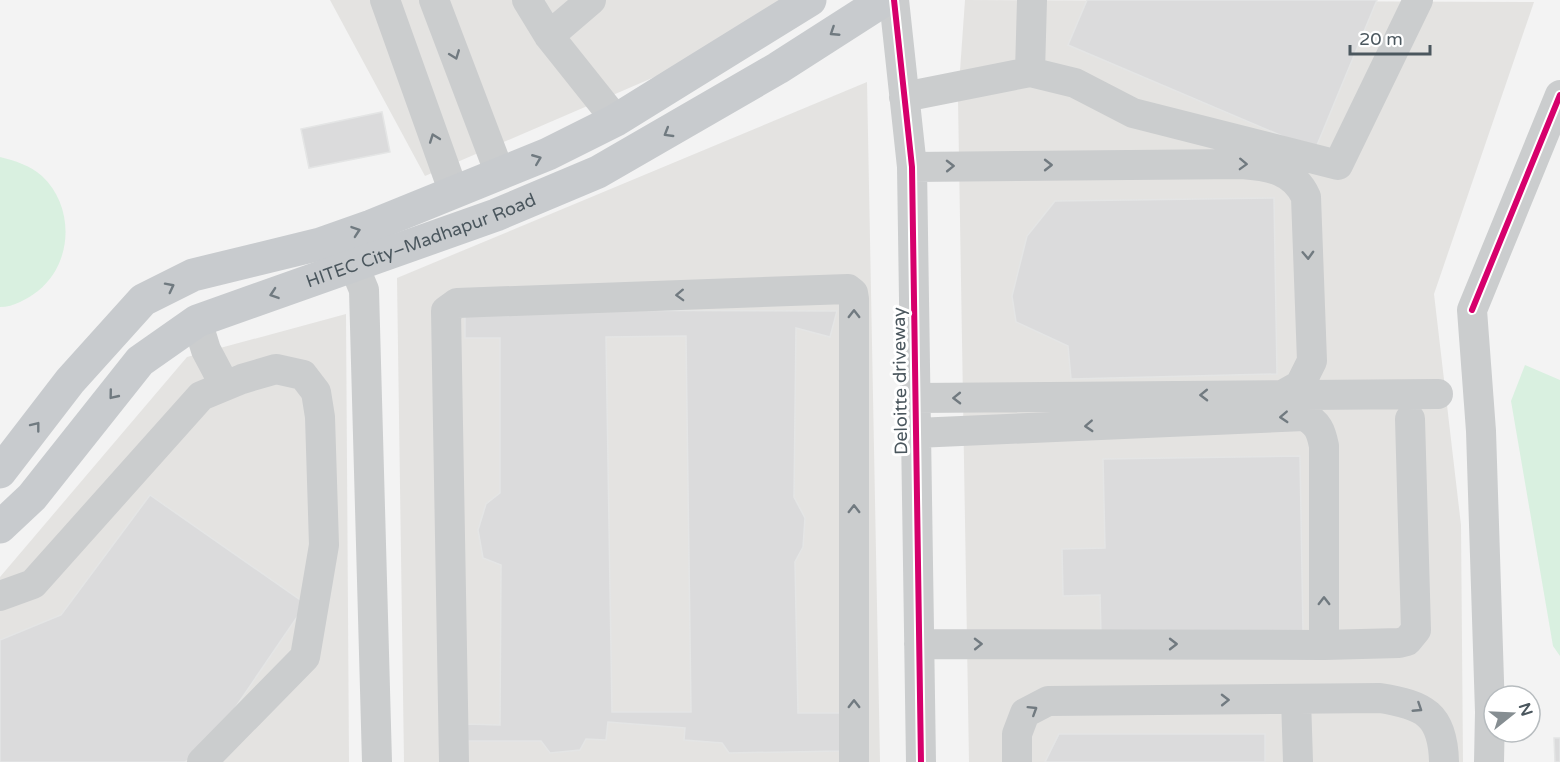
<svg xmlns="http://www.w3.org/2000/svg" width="1560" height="762" viewBox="0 0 1560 762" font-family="'Varela Round',sans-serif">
  <rect width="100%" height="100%" fill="#f3f3f3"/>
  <path fill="#e4e3e1" d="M330 0H795L731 44 425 176Z
    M965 0 1534 2 1434 294 1461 525 1463 762H969L958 99Z
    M867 82 880 762H404L397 278Z
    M346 314 349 762H0V577L187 357Z"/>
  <path fill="#d9f0e0" d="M0 157C15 161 30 165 42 176 75 207 73 263 38 291 27 299 14 307 0 307Z
    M1525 365 1560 380V656L1553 646 1511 401Z"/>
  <path fill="#dbdbdc" stroke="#e4e5e5" stroke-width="1.5" fill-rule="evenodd" d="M1087 0H1377L1315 150 1068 45Z
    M382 112 390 152 309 168 301 129Z
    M1274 198 1277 374 1071 379 1068 346 1016 322 1012 296 1027 236 1055 201Z
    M465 310 837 311 830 337 796 328 794 497 805 518 803 547 795 562 798 713H840V751L729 753 722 743 684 740 685 728 608 722 606 740 586 739 580 750 550 753 541 741H465V724L500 725 501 565 483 558 478 530 486 504 500 493V338H465ZM686 336 691 712H612L606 337Z
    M1300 456 1303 632 1101 635 1100 595 1063 596 1062 549 1105 548 1103 459Z
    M150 495 306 604 205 752 185 762H0V640L61 615Z
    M1059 734H1265V762H1045Z
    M1554 738H1560V762H1555Z"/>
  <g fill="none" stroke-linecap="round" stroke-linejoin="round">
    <path stroke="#cbcdce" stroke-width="30" d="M385 0 454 193
      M434 0 500 174
      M527 0 549 36 616 120
      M894 0 912 167 921 762
      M549 36 591 0
      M1030 72 1032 0
      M904 97 1030 72 1075 83 1133 113 1338 165 1418 0
      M912 167 1242 164C1269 166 1294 170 1306 197L1312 361 1300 385 1284 394
      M354 266 364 290 377 762
      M197 321 206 350 225 386
      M915 398 1438 394
      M916 433 1304 416C1318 423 1321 431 1324 446V645L919 644
      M0 596 33 584 201 396 242 379 276 369 303 375 316 392 320 417 324 545 305 657 202 762
      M1324 645 1399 643 1407 641 1416 630 1410 419
      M1296 699 1298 762
      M454 762 446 311 457 303 848 289 853 293 854 299V762
      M1017 762V734L1025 713 1048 701 1380 698C1424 705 1443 714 1444 762
      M1489 762 1490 712 1481 431 1472 310 1560 95"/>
    <g stroke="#c8cbce" stroke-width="33">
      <path d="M0 472 70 381 143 300 193 275 320 244 371 226 548 154 616 120 810 0"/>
      <path id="s1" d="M0 527 32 497 140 361 197 321 496 215 598 172 778 68 884 0"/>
    </g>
    <g stroke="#fff" stroke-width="10">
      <path id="cycleway" d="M894 0 912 167 921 762
        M1472 310 1560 95"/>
    </g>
    <use href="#cycleway" stroke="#d6006c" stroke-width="6"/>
  </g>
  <defs><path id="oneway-chevron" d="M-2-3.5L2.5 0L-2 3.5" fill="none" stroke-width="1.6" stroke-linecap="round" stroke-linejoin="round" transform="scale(1.5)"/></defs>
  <g stroke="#707a80">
    <use href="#oneway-chevron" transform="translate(834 32) rotate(147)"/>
    <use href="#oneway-chevron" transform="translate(668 133) rotate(149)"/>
    <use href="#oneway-chevron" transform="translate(537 159) rotate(-22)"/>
    <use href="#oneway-chevron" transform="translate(356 231) rotate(-19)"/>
    <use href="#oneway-chevron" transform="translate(170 287) rotate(-27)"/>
    <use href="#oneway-chevron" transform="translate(274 294) rotate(161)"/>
    <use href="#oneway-chevron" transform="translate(113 395) rotate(129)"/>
    <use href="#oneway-chevron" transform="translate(36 426) rotate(-52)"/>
  </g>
  <g stroke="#717a80">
    <use href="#oneway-chevron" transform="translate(455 55) rotate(69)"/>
    <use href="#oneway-chevron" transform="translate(434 138) rotate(-110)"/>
    <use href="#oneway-chevron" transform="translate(1243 164) rotate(2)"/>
    <use href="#oneway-chevron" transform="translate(1048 165)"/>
    <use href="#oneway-chevron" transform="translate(950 166) rotate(-1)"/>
    <use href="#oneway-chevron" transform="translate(1308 255) rotate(88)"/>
    <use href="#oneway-chevron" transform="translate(680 295) rotate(178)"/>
    <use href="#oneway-chevron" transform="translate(854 314) rotate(-90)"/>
    <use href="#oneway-chevron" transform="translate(1204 395) rotate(179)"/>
    <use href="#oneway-chevron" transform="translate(957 398) rotate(179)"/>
    <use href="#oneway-chevron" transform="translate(1284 417) rotate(177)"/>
    <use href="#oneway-chevron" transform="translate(1089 426) rotate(177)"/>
    <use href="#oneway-chevron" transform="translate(854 509) rotate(-90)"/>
    <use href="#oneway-chevron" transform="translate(1324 601) rotate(-90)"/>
    <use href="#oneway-chevron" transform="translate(978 644) rotate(-1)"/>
    <use href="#oneway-chevron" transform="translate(1173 644)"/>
    <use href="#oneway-chevron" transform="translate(1225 700) rotate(-1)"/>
    <use href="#oneway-chevron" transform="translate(854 704) rotate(-90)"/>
    <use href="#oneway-chevron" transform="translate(1418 708) rotate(33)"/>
    <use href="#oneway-chevron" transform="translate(1033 710) rotate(-32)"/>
  </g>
  <g text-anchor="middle" stroke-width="6" stroke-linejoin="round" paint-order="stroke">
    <g font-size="18" fill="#4b575e" stroke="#fff">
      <text dy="6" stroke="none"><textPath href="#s1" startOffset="525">HITEC City–Madhapur Road</textPath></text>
      <text transform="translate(900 381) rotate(-91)" y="6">Deloitte driveway</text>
    </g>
  </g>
  <g transform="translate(1512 714) rotate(72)"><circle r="28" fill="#ffffff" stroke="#b7bcbf" stroke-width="1.5"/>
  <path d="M0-4.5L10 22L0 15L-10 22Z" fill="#868e92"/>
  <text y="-9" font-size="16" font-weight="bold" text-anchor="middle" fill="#4b575e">N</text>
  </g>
  <path d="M1350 45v9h80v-9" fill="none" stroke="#4b575e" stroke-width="3"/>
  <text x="1359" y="45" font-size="18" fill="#4b575e" stroke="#ffffff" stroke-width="4.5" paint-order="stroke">20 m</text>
</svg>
